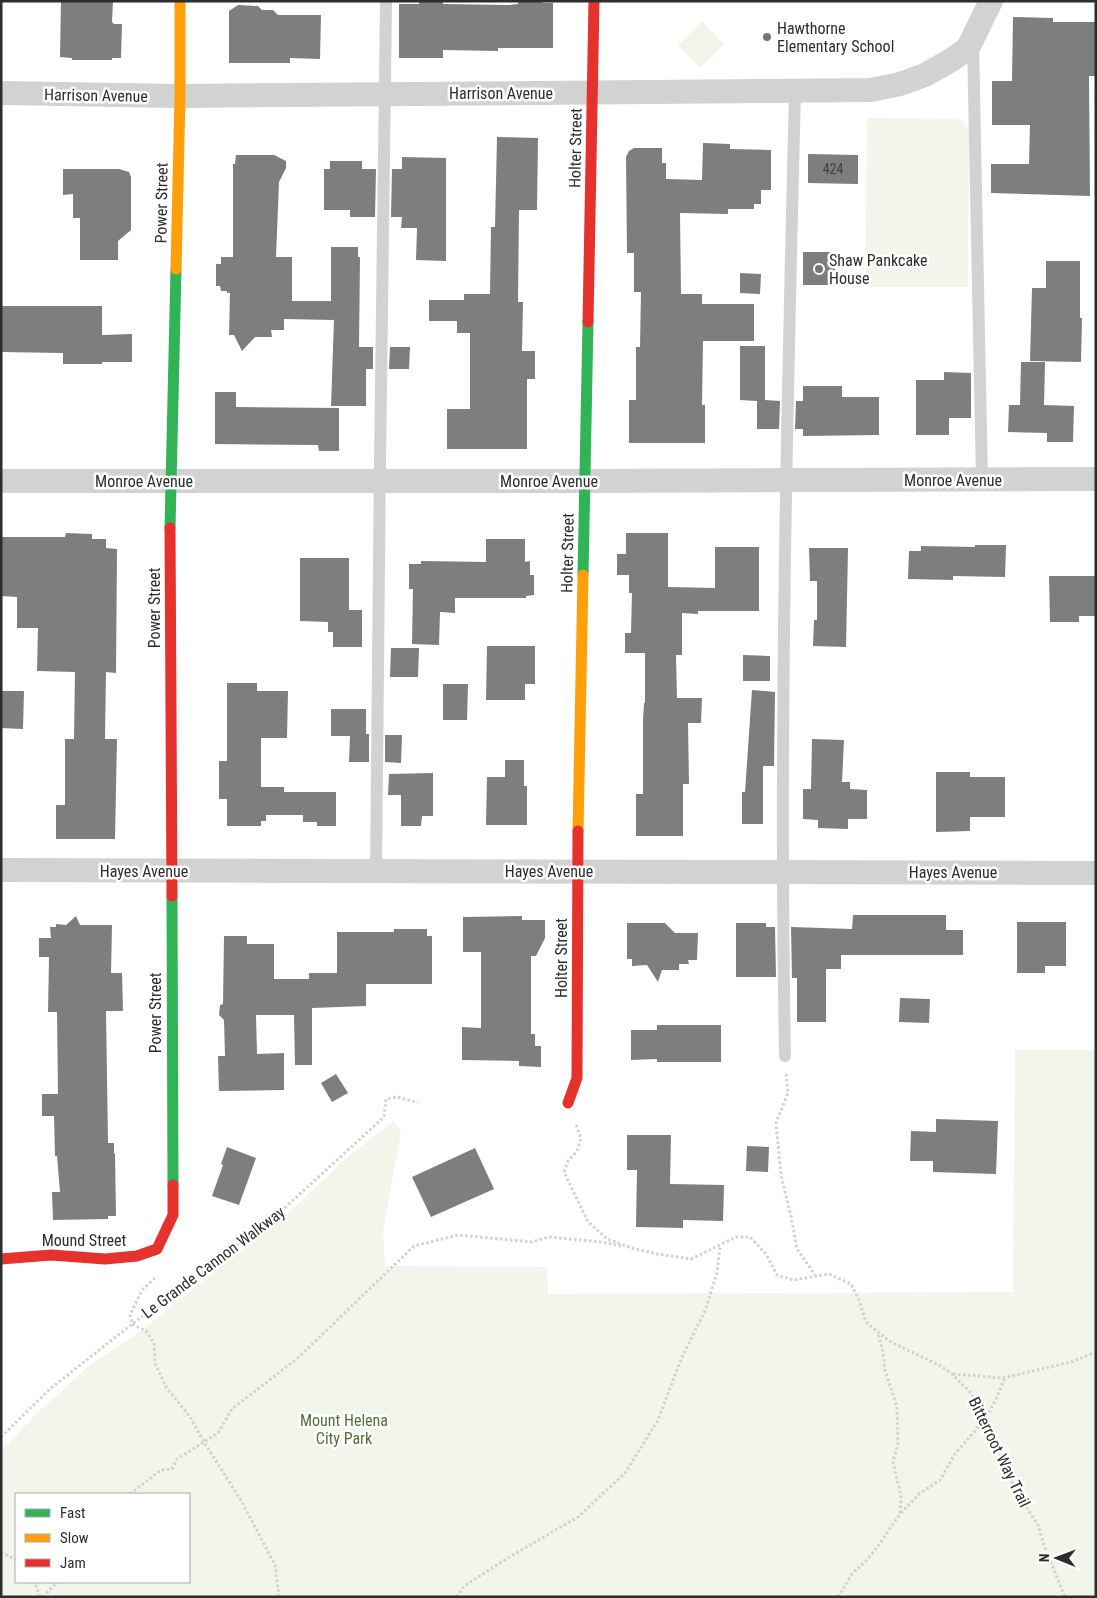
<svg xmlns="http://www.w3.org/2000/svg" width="1097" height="1598" viewBox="0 0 1097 1598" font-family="'Roboto Condensed',sans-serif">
  <rect width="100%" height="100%" fill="#fff"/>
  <path fill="#f1f5ea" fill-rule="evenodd" d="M702 21 724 44 700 68 678 45Z
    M867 118 957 119 965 122 969 130 968 287H865Z
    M1015 1050H1096V1597H1V1451L38 1412 89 1366 142 1330 292 1210 344 1160 393 1121 401 1132 383 1231 385 1266 547 1267 548 1294 1013 1292ZM16 1494H189V1582H16Z"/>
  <path fill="#7e7e7e" d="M61 1H113L112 22 114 24H122L121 58H112V60H72V58L60 57Z
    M419 1H443V4L508 5 518 4V1H543V3H553V48H498V51L443 50V58H399V4H419Z
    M238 5 258 6 262 10H273L278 15H321L320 59 290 58V63H229V11Z
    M1013 17 1053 18V22H1096V76H1089L1090 196 991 193V164H1029L1030 125H992V81H1012Z
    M497 137 538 138 537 210H519L518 302H523L522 351H535V379H527V449H447V409H470V333H457V321H429V300H464V294H490L491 227H495Z
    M703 143 730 144V149L771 150V190H761V204H754V209H728V214L680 213 681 294H702V304H754V341H703L702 405H705V443H629V400H636V347H640L641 292H634V253H627L626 157 629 151 634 148H662V163H666V179L702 180Z
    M808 154 858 155V184L808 183Z
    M236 155H274L286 161V168L279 182 276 257H292V301H331V247H358V257H360L359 347H373V369H366V406H331L334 320 284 319V330H271L272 337H255L242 351 234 335H229L230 293H227V291H221L220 286H216V264H221V257H233V164H235Z
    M402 157 446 158V261L416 260 417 228H401L402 217H391L392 169H402Z
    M330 161H362V169H376L375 217H350V210H324V169H330Z
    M63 169H119L129 172 131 177V230L118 241V260H80V218H73V194L63 195Z
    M803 252H835V285H803Z
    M1046 261H1080V318H1082L1081 362 1030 361 1032 288H1046Z
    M740 273 761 274 760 294 740 293Z
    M1 306H102V335L132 334V362H102V364H63V353L1 352Z
    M740 346H765V400L780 401 779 429H757V401L740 400Z
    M390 347H410L409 369H389Z
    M1021 362H1045L1044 405 1074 406 1073 442H1047V433L1008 432 1009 405H1020Z
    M944 372 971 373V418H949V435H916V380H944Z
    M803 386H842V397H879V435L803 436V429H795L796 401H803Z
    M215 392H236V407L339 408V451H319L318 445 215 444Z
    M66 533 92 534V539H106V548L117 549 116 673 106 672 105 739H117L115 839H56V805H65V739H74L75 672 37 671 38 628H17V597L1 596V537H65Z
    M626 533H668V587L715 588V547H759V611H698V614L682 613V655H676L677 698H702L701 723H688L689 784H683V836H636V794H643V720L644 703H645V653H625V633H631L632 593H629V575H617V554H626Z
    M486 539H525V562L530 561V575H534V595L526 596V598H455V613L440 612 439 645 412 644 413 589H409V564H421V561L486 562Z
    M975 545H1006L1005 577 953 576V580L908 579 909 551H921V546L975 547Z
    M809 548H848L846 647 813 646 814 620H817V581H810Z
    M300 558H349V610H362V647H333V632H328V622L300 621Z
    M1049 576H1096V616H1079V622H1050Z
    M487 646H535V684H525V700H486Z
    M391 648H419L418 677H390Z
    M743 655 770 656V681H743Z
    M227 683H257V691H288L287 738H261V787H284V792H336V826H317V822H303V815H266V821H261V826H227V799H219V761H227Z
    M443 684H468L467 720H443Z
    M752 690 775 692 774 766H763V824H742V792H745Z
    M1 691H24L23 729 1 728Z
    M331 709H366V734H369V762H349L350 736H331Z
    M385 735H402L401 763 385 762Z
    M812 739 844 740 842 782H850V789L867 790V819H848V829L818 828V820L803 819V789H811Z
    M505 760H524V786H527V825H486L487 777H505Z
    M936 772H970V777H1005V817H970V831L936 832Z
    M433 773V816H422L421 826H401V795H388L389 774Z
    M853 915H946V930H963V955H841V969H826V1022H797V978H792L791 927 852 929Z
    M76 916 80 925H112L111 973H122L123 1011H106L108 1143H114V1154L115 1153 116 1216H108V1219L53 1220 52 1192H60L57 1156H55L54 1116H42V1094H58L57 1012H48L49 957H39V938H51L50 927H56V924L66 925Z
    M522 916V920H545V938L536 956H531V1034H535V1046H541V1067L519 1066V1061L462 1060V1027L481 1028V952H463V917Z
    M1017 922H1066V966H1045V973H1017Z
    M627 923H665L675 933H698L697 960H688L689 964H679V970H662L658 982 647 965 632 966V959H627Z
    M736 923H766V927H775L776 977H736Z
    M394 929H427V936H432V984H366V1006L312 1008V1065H295L294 1015H256L257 1054 284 1053V1090L219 1091 218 1056H225L224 1020 219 1015 220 1005 223 1004 224 936H247V944H274V979H309V973H337V932H394Z
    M900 998 930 999 929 1023 899 1022Z
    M657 1025H721V1062H657V1059L631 1060V1030H657Z
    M336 1074 348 1093 332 1102 321 1083Z
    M936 1119 998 1121 996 1174 933 1172V1161H910L911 1131 936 1132Z
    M627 1135H671L670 1184 724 1185 723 1221 683 1220V1228L636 1227 637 1170H627Z
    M747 1146 769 1147 768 1172 746 1171Z
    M227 1147 256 1158 239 1205 212 1196 223 1165 221 1164Z
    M475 1148 494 1189 431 1217 412 1177Z"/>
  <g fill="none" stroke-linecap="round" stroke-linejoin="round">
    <path stroke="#d2d2d2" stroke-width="3" stroke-dasharray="2.5 2.5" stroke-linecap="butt" d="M786 1074 788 1093 776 1123 781 1175 791 1216 797 1249 815 1275
      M576 1125 581 1138 577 1151 568 1161 564 1172 588 1222 607 1239 632 1248 657 1254 691 1259 736 1237H750L766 1254 777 1275 793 1280 829 1274 851 1284 859 1300 866 1322 889 1341 939 1365 952 1374 971 1393 985 1419 1015 1490 1038 1525 1044 1545 1065 1597
      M155 1278 142 1290 130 1315 132 1324 146 1331 154 1343 155 1363 166 1387 190 1417 204 1442 242 1502 275 1565 279 1597
      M953 1374 1003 1378 1071 1362 1096 1352
      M1 1437 50 1389 132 1324 278 1214 384 1117 386 1099 398 1097 418 1103
      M130 1494 161 1470 172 1469 177 1459 218 1433 232 1409 299 1357 414 1246 458 1235 532 1242 549 1237 601 1242 621 1246
      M901 1513 919 1494 940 1480 955 1454 985 1419 996 1399 1005 1377
      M1 1552 16 1560
      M32 1582 35 1583 40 1597
      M43 1597 57 1582
      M457 1597 464 1586 511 1556 578 1517 625 1473 658 1420 681 1359 705 1311 717 1273 720 1246
      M838 1597 852 1574 866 1561 878 1546 900 1514 901 1496 893 1462 898 1443 897 1407 885 1370 883 1352 878 1333"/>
    <path stroke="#d2d2d2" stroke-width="12" d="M973 42 982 480
      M376 871 380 463 386 1
      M785 1056C779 734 787 412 795 91"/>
    <path stroke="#d2d2d2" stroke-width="24" d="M1 93 180 96 871 90 900 84 925 75 953 59 968 48 991 1
      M1 481H584L1096 479
      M1 870 1096 873"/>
    <path stroke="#30b455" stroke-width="11" d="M170 528 176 269
      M583 575 588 322
      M172 896 173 1185"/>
    <path stroke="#ff9f0a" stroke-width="11" d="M176 269 180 96V1
      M578 831 583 575"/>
    <path stroke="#e5322d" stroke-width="11" d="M588 322 594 1
      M170 528 172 896
      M568 1103 577 1078 578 831
      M1 1259 51 1255 105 1259 137 1256 157 1249 173 1215V1185"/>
  </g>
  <g fill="#767676" stroke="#fff" stroke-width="2">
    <circle cx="767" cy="37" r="5"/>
    <circle cx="819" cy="269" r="5"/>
  </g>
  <g text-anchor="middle" stroke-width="5" stroke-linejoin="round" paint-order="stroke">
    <g font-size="14" fill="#414141">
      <text x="833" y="174">424</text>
    </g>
    <g font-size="16" fill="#2d2d2d" stroke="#fff" text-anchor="start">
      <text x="777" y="34">Hawthorne<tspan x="777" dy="18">Elementary School</tspan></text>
      <text x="829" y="266">Shaw Pankcake<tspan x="829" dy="18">House</tspan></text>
    </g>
    <g font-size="16" fill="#2d2d2d" stroke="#fff">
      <text x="501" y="99">Harrison Avenue</text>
      <text transform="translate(96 95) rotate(1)" y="6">Harrison Avenue</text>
      <text transform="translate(575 148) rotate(-89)" y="6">Holter Street</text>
      <text transform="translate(161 203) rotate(-89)" y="6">Power Street</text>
      <text x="953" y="486">Monroe Avenue</text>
      <text x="144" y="487">Monroe Avenue</text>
      <text x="549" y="487">Monroe Avenue</text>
      <text transform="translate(567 553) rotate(-89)" y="6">Holter Street</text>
      <text transform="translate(154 608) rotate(-90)" y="6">Power Street</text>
      <text x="144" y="877">Hayes Avenue</text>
      <text x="549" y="877">Hayes Avenue</text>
      <text x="953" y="878">Hayes Avenue</text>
      <text transform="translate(561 958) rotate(-90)" y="6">Holter Street</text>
      <text transform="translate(155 1013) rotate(-90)" y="6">Power Street</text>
      <text x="84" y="1246">Mound Street</text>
      <text transform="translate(213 1262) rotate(-37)" y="6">Le Grande Cannon Walkway</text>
      <text transform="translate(1000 1452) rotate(64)" y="6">Bitterroot Way Trail</text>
    </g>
    <g font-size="16" fill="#566c37" stroke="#fff">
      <text x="344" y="1426">Mount Helena<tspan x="344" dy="18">City Park</tspan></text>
    </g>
  </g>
  <rect width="1097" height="1598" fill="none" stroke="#2d2d2d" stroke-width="5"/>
  <rect x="15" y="1493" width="175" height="90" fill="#ffffff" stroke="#ababab"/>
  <rect x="25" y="1509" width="25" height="8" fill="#30b455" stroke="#ababab"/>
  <text x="60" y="1518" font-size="15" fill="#2d2d2d">Fast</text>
  <rect x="25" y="1534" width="25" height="8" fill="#ff9f0a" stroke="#ababab"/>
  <text x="60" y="1543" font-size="15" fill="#2d2d2d">Slow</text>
  <rect x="25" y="1559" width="25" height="8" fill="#e5322d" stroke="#ababab"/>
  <text x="60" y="1568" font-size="15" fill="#2d2d2d">Jam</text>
  <g transform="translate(1057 1558) rotate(271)" stroke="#ffffff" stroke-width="4" paint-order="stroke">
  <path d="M0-4L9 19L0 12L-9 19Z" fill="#2d2d2d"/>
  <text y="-8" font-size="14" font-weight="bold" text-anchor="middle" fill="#2d2d2d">N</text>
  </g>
</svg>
